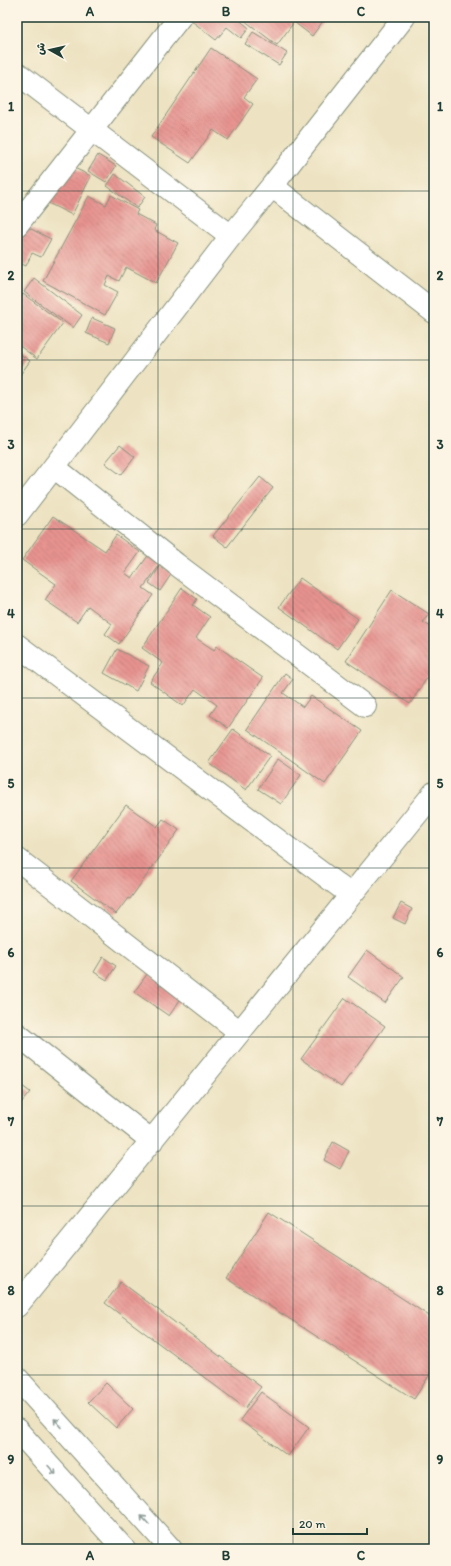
<svg xmlns="http://www.w3.org/2000/svg" width="451" height="1566" viewBox="0 0 451 1566" font-family="Itim,'Playpen Sans Arabic',sans-serif">
  <defs>
    <pattern id="building-back-hatch" width="6" height="6" patternUnits="userSpaceOnUse"><rect width="6" height="6" fill="#e79390"/><path d="M-1 5l2 2M0 0l6 6M5-1l2 2" fill="none" stroke="#bb7976"/></pattern>
  </defs>
  <rect width="100%" height="100%" fill="#fcf5e5"/>
  <filter id="ink" filterUnits="userSpaceOnUse"><feTurbulence type="fractalNoise" baseFrequency=".025" numOctaves="2"/><feDisplacementMap in="SourceGraphic" scale="8" xChannelSelector="R" yChannelSelector="G"/><feConvolveMatrix kernelMatrix="1 2 1 2 8 2 1 2 1" color-interpolation-filters="sRGB"/></filter>
  <filter id="wash" filterUnits="userSpaceOnUse"><feTurbulence type="fractalNoise" baseFrequency=".012" numOctaves="4" result="noise"/><feDisplacementMap in="SourceGraphic" scale="16" xChannelSelector="R" yChannelSelector="G"/><feGaussianBlur stdDeviation="0.9" result="paint"/><feColorMatrix in="noise" values="0 0 0 0 0 0 0 0 0 0 0 0 0 0 0 0 0 1.4 0 .05"/><feComposite in="paint" operator="in"/></filter>
  <g filter="url(#wash)">
    <rect width="100%" height="100%" fill="#ede3c2"/>
    <g id="blocks">
      <path fill="url(#building-back-hatch)" d="M189 17H236L249 28 241 38 227 27 216 40 188 18Z
        M240 17H318L323 21 312 36 294 22 277 45Z
        M253 32 287 53 279 65 245 44Z
        M211 48 257 79 244 97 253 104 228 140 213 130 190 163 151 137Z
        M98 155 116 166 106 182 88 171Z
        M66 164 91 176 72 215 48 203Z
        M115 174 145 197 137 208 107 186Z
        M111 195 138 210 136 214 156 225 154 230 178 243 156 283 126 267 119 281 109 276 105 285 118 292 105 315 43 281 89 196 106 205Z
        M21 224 51 239 41 257 32 253 26 266 17 262V232Z
        M34 278 82 315 73 328 24 292Z
        M23 294 63 323 37 359 17 344V302Z
        M92 318 115 328 109 343 86 333Z
        M17 352 30 361 17 379Z
        M120 445 135 457 121 475 105 463Z
        M260 477 273 488 227 547 213 536Z
        M53 516 105 551 116 535 140 552 125 573 132 578 150 553 162 562 143 588 153 595 119 644 105 634 112 624 88 606 77 622 45 600 56 584 22 560Z
        M161 565 172 573 160 591 149 583Z
        M300 578 358 619 337 649 279 607Z
        M182 588 197 599 193 605 210 617 196 638 214 650 217 646 263 678 228 728 210 715 217 705 195 689 183 706 150 682 163 663 142 648Z
        M392 590 429 614 423 622 434 629V667L410 704 346 661Z
        M117 649 149 666 136 691 104 673Z
        M285 673 293 679 283 693 303 707 311 696 362 731 325 784 247 729Z
        M233 729 270 756 246 790 209 763Z
        M278 759 301 775 281 804 258 789Z
        M126 805 157 827 163 819 179 830 130 899 128 898 116 914 71 881Z
        M401 903 412 909 405 924 393 918Z
        M367 950 404 977 385 1003 348 977Z
        M103 957 116 966 107 980 94 972Z
        M148 973 182 997 169 1016 134 992Z
        M345 998 385 1026 341 1087 301 1059Z
        M17 1082 30 1092 17 1108Z
        M333 1142 349 1151 340 1169 324 1160Z
        M269 1212 434 1319V1368L414 1399 226 1278Z
        M121 1282 261 1387 245 1408 105 1303Z
        M106 1383 133 1409 116 1428 88 1402Z
        M261 1392 309 1427 288 1456 240 1420Z"/>
    </g>
  </g>
  <g filter="url(#ink)">
    <use href="#blocks" fill-opacity="0" stroke="#86907b" stroke-width="1"/>
    <g fill="none" stroke-linecap="round" stroke-linejoin="round">
      <g stroke="#86907b" stroke-width="24">
        <path id="minor" d="M17 73 231 236
          M272 186 434 312
          M17 225 180 17
          M54 467 176 564 365 706
          M17 515 231 236 272 186 404 17
          M17 645 351 895
          M17 859 240 1032
          M17 1034 152 1141
          M17 1306 434 793
          M17 1378 171 1549
          M17 1430 124 1549"/>
      </g>
      <use href="#minor" stroke="#fff" stroke-width="22"/>
    </g>
    <defs><path id="oneway-shaft" d="M-6 0H5M1.5-3L5.5 0L1.5 3" fill="none" stroke-width="1.6" stroke-linecap="round" stroke-linejoin="round"/></defs>
    <g stroke="#8f9e9a">
      <use href="#oneway-shaft" transform="translate(58 1423) rotate(-132)"/>
      <use href="#oneway-shaft" transform="translate(52 1470) rotate(48)"/>
      <use href="#oneway-shaft" transform="translate(145 1520) rotate(-132)"/>
    </g>
  </g>
  <path fill="none" stroke="#1f3d34" stroke-width="1" stroke-opacity="0.55" d="M158 17V1549M293 17V1549M17 191H434M17 360H434M17 529H434M17 698H434M17 868H434M17 1037H434M17 1206H434M17 1375H434"/>
  <rect width="451" height="1566" fill="none" stroke="#fcf5e5" stroke-width="44"/>
  <g transform="translate(50 50) rotate(278)" stroke="#fcf5e5" stroke-width="3" paint-order="stroke">
  <path d="M0-3L7 15L0 10L-7 15Z" fill="#1f3d34"/>
  <text y="-6" font-size="11" font-weight="bold" text-anchor="middle" fill="#1f3d34">ش</text>
  </g>
  <path d="M293 1528v6h74v-6" fill="none" stroke="#1f3d34" stroke-width="2"/>
  <text x="299" y="1528" font-size="12" fill="#1f3d34" stroke="#fcf5e5" stroke-width="3" paint-order="stroke">20 m</text>
  <rect x="22" y="22" width="407" height="1522" fill="none" stroke="#1f3d34" stroke-width="1.5"/>
  <g font-size="13" text-anchor="middle" font-weight="bold" fill="#1f3d34">
    <text x="90" y="16">A</text>
    <text x="226" y="16">B</text>
    <text x="361" y="16">C</text>
    <text x="11" y="111">1</text>
    <text x="440" y="111">1</text>
    <text x="11" y="280">2</text>
    <text x="440" y="280">2</text>
    <text x="11" y="449">3</text>
    <text x="440" y="449">3</text>
    <text x="11" y="618">4</text>
    <text x="440" y="618">4</text>
    <text x="11" y="788">5</text>
    <text x="440" y="788">5</text>
    <text x="11" y="957">6</text>
    <text x="440" y="957">6</text>
    <text x="11" y="1126">7</text>
    <text x="440" y="1126">7</text>
    <text x="11" y="1295">8</text>
    <text x="440" y="1295">8</text>
    <text x="11" y="1464">9</text>
    <text x="440" y="1464">9</text>
    <text x="90" y="1560">A</text>
    <text x="226" y="1560">B</text>
    <text x="361" y="1560">C</text>
  </g>
</svg>
